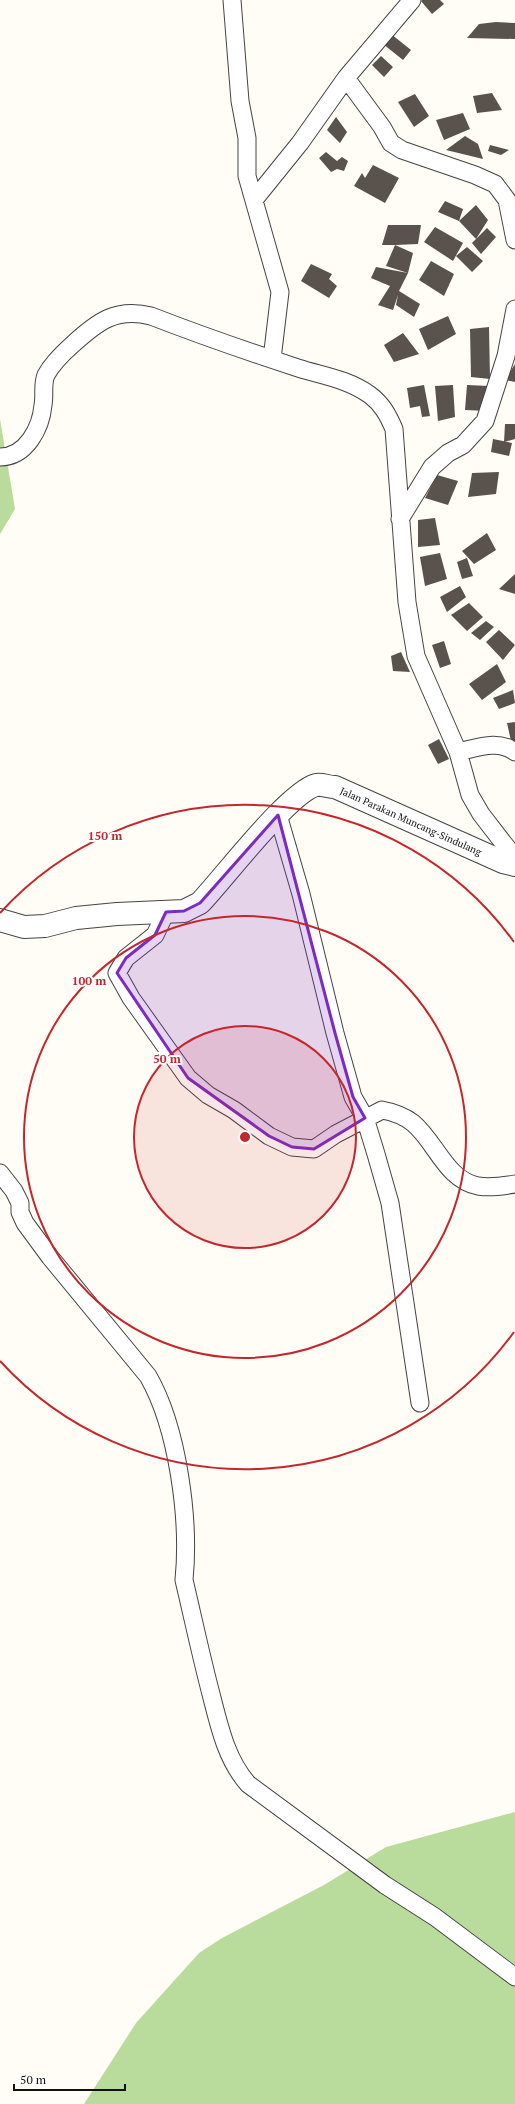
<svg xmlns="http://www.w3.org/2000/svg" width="515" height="2104" viewBox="0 0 515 2104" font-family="'PT Serif',serif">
  <rect width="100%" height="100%" fill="#fffdf5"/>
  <path fill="#b9dc9c" d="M0 419 15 509 0 534Z
    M515 1812V2104H84L136 2023 199 1953 222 1938 324 1885 386 1847Z"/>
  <path fill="#5a524d" d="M422 0H440L444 4 432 14 421 1Z
    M496 22 515 23V39L467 38 479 24Z
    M391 34 411 50 403 60 383 44Z
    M381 56 393 67 384 77 372 65Z
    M492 93 502 110 477 113 473 96Z
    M415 94 429 116 414 127 398 102Z
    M463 113 470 129 444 140 436 120Z
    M336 117 347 132 340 143 327 130Z
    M465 136 478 144 483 159 446 150Z
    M490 145 509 150 501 155 488 151Z
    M326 152 337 161 342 157 348 161 344 171 337 169 331 172 319 158Z
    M373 165 399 178 385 203 354 186 362 173 365 178Z
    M445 201 463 209 459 221 476 205 488 220 476 239 487 228 496 237 481 254 472 243 476 239 459 221 438 212Z
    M388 225H421L418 244 395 245 413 253 408 273 399 291 420 304 414 317 396 305 398 295 393 310 378 305 390 286 371 278 376 267 408 273 386 266 395 245H382Z
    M435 227 463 243 453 261 424 242Z
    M467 247 483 261 472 272 456 256Z
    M431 261 454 274 444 296 419 280Z
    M311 264 332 274 329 279 337 286 329 298 301 281Z
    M448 316 456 334 428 350 419 329Z
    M489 327 490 379 471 377 470 329Z
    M403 333 419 354 394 362 384 345Z
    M515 364V382L505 380Z
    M424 385 430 416 422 417 420 406 410 408 407 388Z
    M453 385 455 417 438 421 435 386Z
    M467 385 489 386 487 411 465 410Z
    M505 424H515V439L504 442Z
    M493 439 512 443 509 456 491 452Z
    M499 472 496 494 468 497 472 473Z
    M437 475 458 481 448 505 425 498Z
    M435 518 440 545 418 547V520Z
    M487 533 496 550 474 564 462 551Z
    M440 553 447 579 425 586 420 557Z
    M467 558 473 576 462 579 457 562Z
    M515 574V594L499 589Z
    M460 586 466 597 447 612 440 597Z
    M469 603 483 617 467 631 451 615Z
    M486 621 494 627 480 640 471 633Z
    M499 630 515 645 503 660 486 642Z
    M444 641 451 664 440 668 432 645Z
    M401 652 410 672 393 671 391 656Z
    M497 664 506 682 482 700 469 684Z
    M513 690 515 703 499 709 493 698Z
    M515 722V744L511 741 507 723Z
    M439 739 449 759 438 764 428 745Z"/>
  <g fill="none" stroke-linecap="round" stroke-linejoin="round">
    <g stroke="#444" stroke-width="19">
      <path id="minor" d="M232 0 240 101 247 138V176L280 292 272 359
        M346 78 382 127 391 143 402 150 475 175 495 184 507 200 515 240
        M254 200 300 143 346 78 412 0
        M0 457C26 457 41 428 43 405 45 396 42 384 46 375 52 364 63 353 72 345 97 322 116 307 151 316 200 335 249 352 298 368 323 376 348 379 370 395 382 404 388 415 394 429L407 602 416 656 458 752 470 795 481 814 515 858
        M400 519 432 467 448 453 463 445 485 421 506 356 515 309
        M458 752C477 748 498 739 515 752
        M278 815 301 894 335 1033 353 1097 365 1118 376 1154 390 1203 420 1403
        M166 912 155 935 126 958 117 973 131 998 188 1078 208 1095 234 1110 269 1136 292 1147 314 1149 336 1134 382 1110C393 1112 404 1116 413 1123 436 1142 446 1180 478 1186 491 1188 503 1186 515 1184
        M0 1173 14 1191 20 1203V1212L25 1223 50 1257 148 1376C178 1428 190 1520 184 1580 193 1618 201 1656 211 1694 219 1725 226 1759 248 1784L385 1885 435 1917 515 1977"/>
    </g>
    <g stroke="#444" stroke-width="24">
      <path id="tertiary" d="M0 920 24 927 45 926 76 918 117 914 184 911 200 903C224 878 288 793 316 785 322 784 329 787 335 787L503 862 515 865"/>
    </g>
    <use href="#minor" stroke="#fff" stroke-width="17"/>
    <use href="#tertiary" stroke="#fff" stroke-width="22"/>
  </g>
  <path fill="#7b2cbf" fill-opacity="0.2" stroke="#7b2cbf" stroke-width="3" stroke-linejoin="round" d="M278 815 335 1033 353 1097 365 1118 314 1149 292 1147 269 1136 188 1078 117 973 126 958 155 935 166 912 184 911 200 903Z"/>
  <circle cx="245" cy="1137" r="111" fill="#c4262e" fill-opacity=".12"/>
  <g fill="none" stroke="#c4262e" stroke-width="2">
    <circle cx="245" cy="1137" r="111"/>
    <circle cx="245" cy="1137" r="221"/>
    <path d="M514 1332A332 332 0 0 1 0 1361M0 913A332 332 0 0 1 514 942"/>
  </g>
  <g text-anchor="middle" stroke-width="4" stroke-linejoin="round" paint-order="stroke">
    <g font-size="10" fill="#111" stroke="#fff">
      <text transform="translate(411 821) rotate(24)" y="4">Jalan Parakan Muncang-Sindulang</text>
    </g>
  </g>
  <circle cx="245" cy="1137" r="6" fill="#c4262e" stroke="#fff" stroke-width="2"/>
  <g font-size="12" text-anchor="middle" font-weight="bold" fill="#c4262e" stroke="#fff" stroke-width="4" stroke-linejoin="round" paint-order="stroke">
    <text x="105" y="840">150 m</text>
    <text x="89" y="985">100 m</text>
    <text x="167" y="1063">50 m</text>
  </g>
  <path d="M14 2084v6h111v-6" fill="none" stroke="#111111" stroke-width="2"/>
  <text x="20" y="2084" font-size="12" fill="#111111" stroke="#ffffff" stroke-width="3" paint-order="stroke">50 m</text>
</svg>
